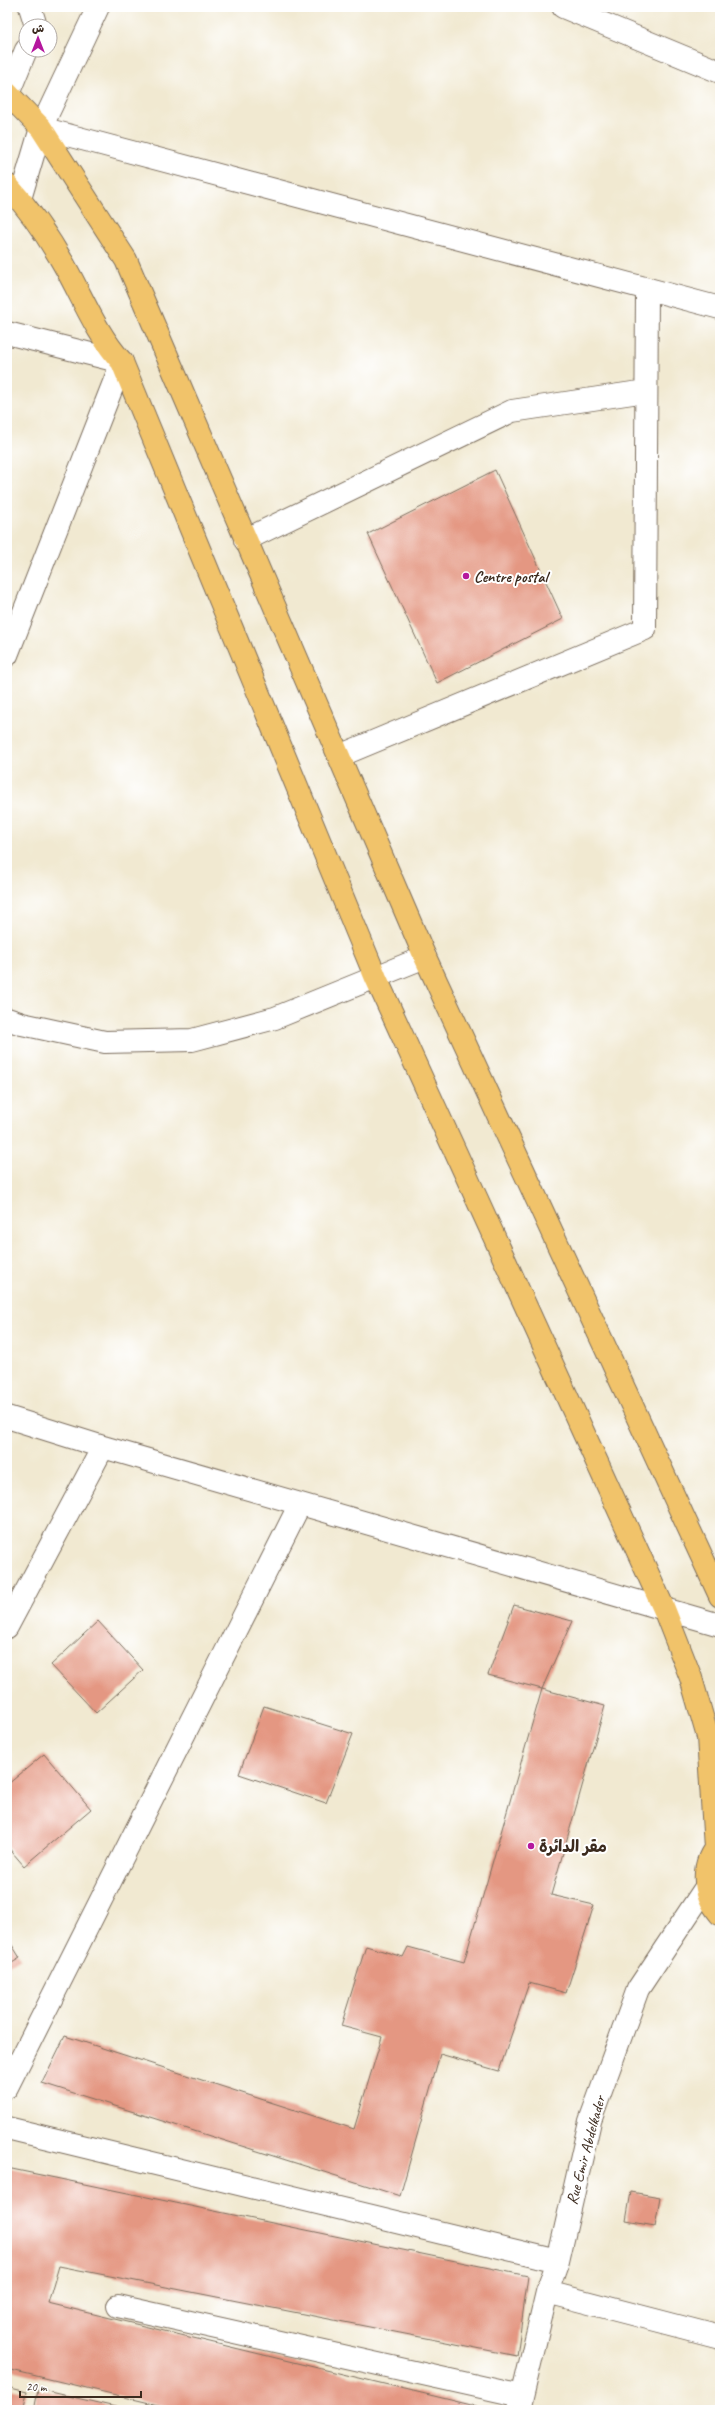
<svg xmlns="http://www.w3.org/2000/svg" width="727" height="2417" viewBox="0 0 727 2417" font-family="Caveat,'Playpen Sans Arabic',sans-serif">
  <rect width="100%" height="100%" fill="#fff"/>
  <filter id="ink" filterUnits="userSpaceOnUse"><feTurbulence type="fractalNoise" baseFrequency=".025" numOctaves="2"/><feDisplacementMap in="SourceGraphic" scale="8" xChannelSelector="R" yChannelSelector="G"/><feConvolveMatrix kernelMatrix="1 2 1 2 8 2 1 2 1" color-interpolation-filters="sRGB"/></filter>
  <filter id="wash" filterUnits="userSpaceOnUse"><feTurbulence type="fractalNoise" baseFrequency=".012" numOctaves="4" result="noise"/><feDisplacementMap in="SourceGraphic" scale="16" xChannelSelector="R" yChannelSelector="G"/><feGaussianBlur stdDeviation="0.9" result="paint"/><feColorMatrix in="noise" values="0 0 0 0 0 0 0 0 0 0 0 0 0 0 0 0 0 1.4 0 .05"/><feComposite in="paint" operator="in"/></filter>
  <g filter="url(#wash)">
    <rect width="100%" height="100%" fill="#f1e9d1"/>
    <g id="blocks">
      <path fill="#e49782" d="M495 470 563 619 437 683 368 534Z
        M514 1605 572 1621 542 1689 488 1675Z
        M98 1621 143 1670 96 1713 51 1665Z
        M542 1689 605 1706 551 1895 594 1905 566 1993 529 1983 499 2071 440 2054 400 2196 42 2083 65 2036 354 2129 382 2037 341 2026 366 1946 403 1957 408 1947 464 1962Z
        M264 1706 353 1734 326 1803 239 1774Z
        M44 1754 91 1809 24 1866 7 1846V1785Z
        M7 1937 20 1958 7 1966Z
        M7 2168 528 2276 517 2356 59 2266 48 2303 492 2410H179L7 2369Z
        M631 2192 660 2197 655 2226 626 2221Z
        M7 2387 27 2392 23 2410H7Z
        M38 2389 124 2409V2410H34Z"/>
    </g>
  </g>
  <g filter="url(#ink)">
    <use href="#blocks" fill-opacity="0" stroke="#7b6d5d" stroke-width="1"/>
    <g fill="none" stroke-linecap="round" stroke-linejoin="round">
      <g stroke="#7b6d5d" stroke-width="24">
        <path id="minor" d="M30 7 36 26
          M563 7 720 72
          M8 94 26 50
          M41 128 720 308
          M20 199 41 128 98 7
          M7 333 122 362 7 655
          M245 540 512 411 646 391
          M339 756 645 629 647 290
          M7 1019 22 1024 105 1042 192 1040 275 1018 425 957
          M7 1417 103 1447 720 1625
          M7 1627 103 1447
          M7 2087 300 1504
          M7 2128 558 2261
          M547 2292 720 2337
          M118 2306 522 2396
          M519 2410 547 2292 558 2261 590 2121 638 1989 706 1887"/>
      </g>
      <g stroke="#7b6d5d" stroke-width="24">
        <path id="major" d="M7 93 41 128 126 260 425 957 720 1596
          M7 185C30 210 51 241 67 270 84 301 98 336 122 362L376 978 664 1609 691 1678 708 1737 715 1848
          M720 1843C700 1863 702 1893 720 1914"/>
      </g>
      <use href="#minor" stroke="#fff" stroke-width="22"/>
      <use href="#major" stroke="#f1c36a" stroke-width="22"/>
    </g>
  </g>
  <g fill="#b5179e" stroke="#fff" stroke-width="1.5">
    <circle cx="466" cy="576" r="4"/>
    <circle cx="531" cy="1846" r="4"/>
  </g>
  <g text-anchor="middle" stroke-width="4" stroke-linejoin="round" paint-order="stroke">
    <g font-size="16" font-weight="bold" fill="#3b2a1e" stroke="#fff" text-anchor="start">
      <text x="474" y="582">Centre postal</text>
      <text x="539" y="1852">مقر الدائرة</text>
    </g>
    <g font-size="16" fill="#3b2a1e" stroke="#fff">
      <text transform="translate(585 2150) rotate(-75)" y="6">Rue Emir Abdelkader</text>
    </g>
  </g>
  <rect width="727" height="2417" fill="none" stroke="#fff" stroke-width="24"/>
  <g transform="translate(38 38)"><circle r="19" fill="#ffffff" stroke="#b1aaa5"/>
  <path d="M0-3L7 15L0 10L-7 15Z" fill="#b5179e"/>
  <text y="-6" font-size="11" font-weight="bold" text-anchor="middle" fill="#3b2a1e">ش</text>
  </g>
  <path d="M20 2391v6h121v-6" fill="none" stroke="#3b2a1e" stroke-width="2"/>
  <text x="26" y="2391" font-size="12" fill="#3b2a1e" stroke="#ffffff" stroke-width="3" paint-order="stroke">20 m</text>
</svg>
